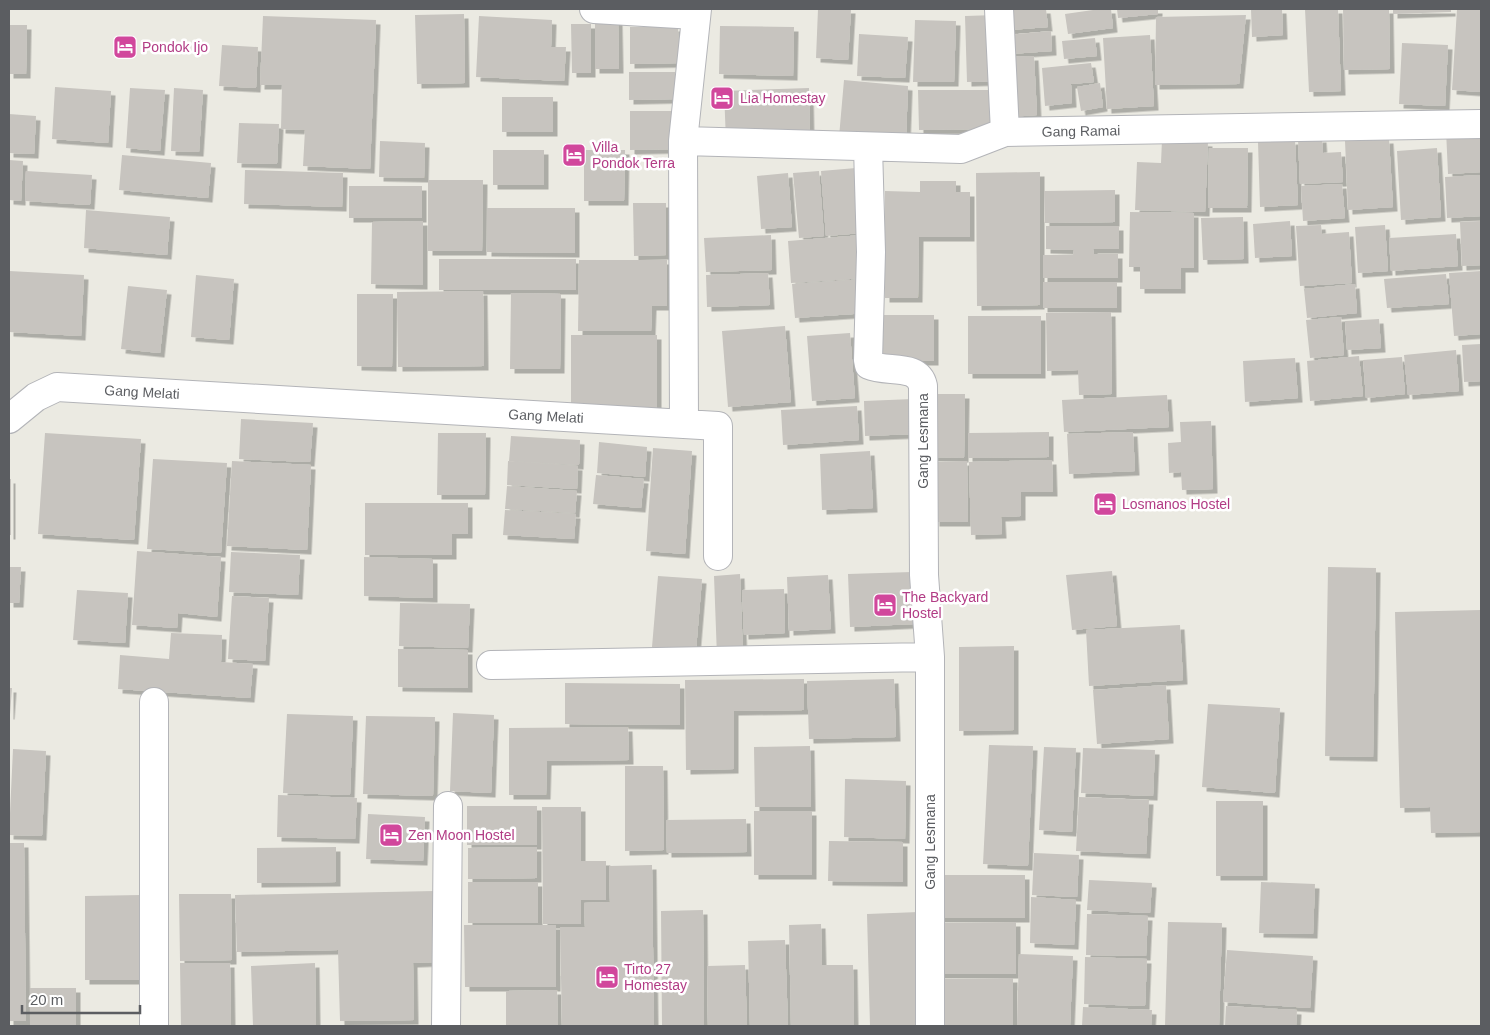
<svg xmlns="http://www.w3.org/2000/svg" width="1490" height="1035" viewBox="0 0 1490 1035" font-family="Arial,sans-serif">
  <defs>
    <filter id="shadow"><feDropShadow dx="4.5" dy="4.5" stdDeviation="0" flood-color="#0004"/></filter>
  </defs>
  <rect width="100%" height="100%" fill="#ebeae2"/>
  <path fill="#c7c4bf" filter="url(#shadow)" d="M818 9H851L848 60 816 58Z
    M1008 9H1046L1048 27 1009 30Z
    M1100 9H1111L1113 28 1068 34 1065 14Z
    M1117 9H1158V14L1118 18Z
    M1251 9H1282L1283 35 1252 37Z
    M1305 9H1338L1341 91 1309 92Z
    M1343 9H1389L1390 69 1344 70Z
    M1393 9H1451V12L1393 14Z
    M1457 9 1481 10V92L1452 90Z
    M464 14 465 83 417 84 415 15Z
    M996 15 997 81 967 82 965 16Z
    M1246 15 1239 84 1155 85 1156 17Z
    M263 16 376 20 370 169 303 166 305 130 281 129 282 85H260Z
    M479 16 552 20 551 47H566L564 81 476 77Z
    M595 19H618L619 69H595Z
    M915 20 956 21 954 82H913Z
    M571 24H591V73H572Z
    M9 25H27L26 74H9Z
    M720 26 794 27 793 76 719 74Z
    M630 27H678L679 63 630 64Z
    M1051 31 1052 51 1009 54 1007 35Z
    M859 34 908 37 905 78 857 76Z
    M1150 35 1154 106 1107 109 1103 38Z
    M1095 38 1097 56 1064 59 1062 41Z
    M1402 43 1448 45 1445 106 1399 104Z
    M222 45 258 47 256 88 219 86Z
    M1034 56 1037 115 1009 117 1006 57Z
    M1091 63 1094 82 1071 84 1072 103 1045 106 1042 68Z
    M629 72H675L676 99 629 100Z
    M844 80 908 86 906 139 839 137Z
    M1100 83 1103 107 1081 111 1077 87Z
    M55 87 111 91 108 143 52 139Z
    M130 88 165 90 160 151 126 148Z
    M174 88 203 90 199 152 171 151Z
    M809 88 810 138 726 141 724 91Z
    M918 90H991V129L919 130Z
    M502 97H553V132H502Z
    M630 111H676V149L630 150Z
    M9 114 36 116 34 154 9 153Z
    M239 123 279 124 277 164 237 163Z
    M1481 128V172L1448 174 1446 130Z
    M1322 138 1323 153 1341 152 1343 182 1300 184 1298 139Z
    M1389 139 1393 207 1348 210 1345 141Z
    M1162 140 1208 142 1205 212 1135 210 1137 162 1161 163Z
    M1295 140 1298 205 1260 207 1258 142Z
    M380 141 425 143 424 178 379 177Z
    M1209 148H1248L1247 208H1208Z
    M1437 148 1441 217 1401 220 1397 151Z
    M493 150H544V185H493Z
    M584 150H625L624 201H584Z
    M122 155 211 163 208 198 119 190Z
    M9 160 23 161 21 201 9 200Z
    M856 168 862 233 826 236 821 171Z
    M245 170 343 173 342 207 244 204Z
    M26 171 92 175 90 205 25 201Z
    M819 171 824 236 799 238 793 173Z
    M1040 172V305L977 306 976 173Z
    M788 173 792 227 761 229 757 176Z
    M1481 175V216L1447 218 1445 177Z
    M428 180H483L482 251H428Z
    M920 181H956V192H970V237H919L918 298H885V191L920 192Z
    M1342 184 1345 218 1303 221 1301 186Z
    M349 186H422V218H349Z
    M1115 190V222L1045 223 1044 191Z
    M633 203H666V255L634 256Z
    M487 208H575V253L487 252Z
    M86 210 170 217 167 255 84 248Z
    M1130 212 1194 213V268H1181V289H1140V267H1129Z
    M1243 217 1244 259 1203 260 1201 218Z
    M423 221V285L371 284 372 222Z
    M1290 221 1292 256 1255 258 1253 224Z
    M1481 221V265L1462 266 1460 222Z
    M1321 225 1322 234 1349 232 1352 283 1300 286 1296 226Z
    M1385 225 1388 271 1358 273 1355 227Z
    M1046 226H1119V249H1093L1094 254H1118V278H1043V255H1073L1074 250 1046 249Z
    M1456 234 1458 266 1391 271 1389 238Z
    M771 235 772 270 706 272 704 238Z
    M862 235 865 278 791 283 788 241Z
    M439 259H576V290H439Z
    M579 260H667V306H652L651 331H578Z
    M9 271 84 275 81 336 9 332Z
    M1481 271V334L1454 336 1449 273Z
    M768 273 770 305 707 307 706 275Z
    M1446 274 1449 304 1387 308 1384 279Z
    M196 275 234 279 229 340 191 337Z
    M865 279 868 313 795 318 792 284Z
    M1043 282H1117V308H1043Z
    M1355 284 1357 313 1307 318 1304 289Z
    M128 286 167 290 160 353 121 349Z
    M483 291 484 366 398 367 397 292Z
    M511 293 561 294 560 369H510Z
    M357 294H393L392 367 357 366Z
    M1111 312 1112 394 1079 395 1078 370 1047 371 1046 313Z
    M875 315H934V361H876Z
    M968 316H1041V374H968Z
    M1341 317 1344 355 1310 358 1306 320Z
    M1379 319 1381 348 1347 350 1345 321Z
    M785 326 791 402 728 407 722 331Z
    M850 333 855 398 812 401 807 336Z
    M571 335H657V409H571Z
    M1481 344V381L1464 382 1462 345Z
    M1456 350 1459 391 1408 395 1404 355Z
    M1359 356 1363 396 1310 401 1307 361Z
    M1402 357 1405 394 1366 398 1363 360Z
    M1295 358 1298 398 1245 402 1243 361Z
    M934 394H965L964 458 933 457Z
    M1167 395 1169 427 1064 432 1062 400Z
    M913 399 914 434 865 436 864 401Z
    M857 406 859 440 783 445 781 410Z
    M241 419 313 423 310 462 239 459Z
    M1211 421 1213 489 1182 490 1181 472 1169 473 1168 443 1181 442 1180 422Z
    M1049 432V457L968 458V433Z
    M1133 432 1135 471 1069 474 1067 434Z
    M45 433 141 439 134 540 38 534Z
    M438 433H486L485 495H437Z
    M511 436 580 440 579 465 509 461Z
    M599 442 647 447 645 477 597 473Z
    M653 448 692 451 685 554 646 551Z
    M870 451 873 508 822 510 820 454Z
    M153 459 227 463 221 553 147 549Z
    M1052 460 1053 492H1021V516L1001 517 1002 534 971 535 969 462Z
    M232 461 311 465 307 550 227 546Z
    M508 461 578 466 577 489 507 485Z
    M967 461 968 522H935L934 462Z
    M596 475 644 479 641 508 593 504Z
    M9 479H11V535H9Z
    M507 486 577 491 575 513 505 509Z
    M365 503H468V534H452V555H365Z
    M505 510 576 514 574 539 503 535Z
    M137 551 221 557 217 617 178 613 177 628 132 625Z
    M231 552 300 555 298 595 229 592Z
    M364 557 433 559V598L364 596Z
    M9 567H21L19 603H9Z
    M1328 567 1376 568 1373 757 1325 756Z
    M1112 571 1117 626 1072 630 1066 575Z
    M912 572 914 624 850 627 848 574Z
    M740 574 743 656 717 657 714 576Z
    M828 575 831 629 789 631 787 577Z
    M658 576 702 579 696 650 652 647Z
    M784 589 785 633 744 635 742 590Z
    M77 590 128 593 125 643 73 640Z
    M232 596 269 598 265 661 228 659Z
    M400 603 470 604 468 648 399 646Z
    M1481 610V832L1431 833 1430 807 1400 808 1395 612Z
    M1180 625 1183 680 1089 686 1086 630Z
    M171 633 222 635 221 662 253 664 250 698 118 689 120 655 169 659Z
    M1014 646V730L959 731V647Z
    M398 649 468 650V688L398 687Z
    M804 679V710L734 711V769L686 770 685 680Z
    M894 679 896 737 809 739 807 681Z
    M565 683 680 684V725L565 724Z
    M1166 685 1169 739 1097 744 1093 690Z
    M9 688H12L10 715H9Z
    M1208 704 1280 708 1275 793 1202 787Z
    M453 713 494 715 491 793 450 791Z
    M287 714 353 716 350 795 283 793Z
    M366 716 435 717 433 796 363 794Z
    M628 727 629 760 547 761 546 795H509V728Z
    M989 745 1033 746 1028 866 983 864Z
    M810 746 811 807H755L754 747Z
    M1044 747 1076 748 1072 832 1039 830Z
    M1083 748 1155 750 1153 796 1081 793Z
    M13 749 46 751 42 836 9 835Z
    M625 766H663L664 850 625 851Z
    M845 779 906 781 905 839 844 837Z
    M278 795 357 798 355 839 277 837Z
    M1079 797 1149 800 1146 854 1076 851Z
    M1216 801H1263V876H1216Z
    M467 806H537V845H467Z
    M542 807H581V861H606V900H581V924H543Z
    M754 811H812V875H754Z
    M368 814 425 817 423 861 366 859Z
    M746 819 747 852 667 853 666 820Z
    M829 841 903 842V882L828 881Z
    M9 843H24L26 1021H9Z
    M336 847V882L257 883V848Z
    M537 847V878L468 879V848Z
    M1034 853 1079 855 1077 897 1032 895Z
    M652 865 654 1026H562L560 927H585L584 903 610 902 609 866Z
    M939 875H1025V918H939Z
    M1089 880 1152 883 1150 913 1087 910Z
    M468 882H538V923H468Z
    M1261 882 1315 884 1313 934 1259 933Z
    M435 891V962L413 963 414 1020 340 1021 338 950 237 952 235 895Z
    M179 894H231L232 960 180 961Z
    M141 895 142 980H85V896Z
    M1031 897 1076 900 1074 945 1030 943Z
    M703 910 704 1026H662L661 911Z
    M919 912 922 1026H870L867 914Z
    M1087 914 1148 916 1146 956 1086 955Z
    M1016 922V974H938V923Z
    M1168 922 1222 923 1219 1026H1165Z
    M821 924 822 965H853L854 1025 791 1026 789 925Z
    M464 925H556V987H465Z
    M785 940 788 1026H750L748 941Z
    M1227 950 1313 956 1310 1008 1223 1002Z
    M1019 954 1073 956 1070 1026H1017Z
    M1085 957 1147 959 1145 1006 1084 1004Z
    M180 963H230L231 1026H181Z
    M315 963 316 1026H253L251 966Z
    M745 965 747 1026H708L707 966Z
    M1013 978V1026H943V979Z
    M30 988H76V1026H30Z
    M557 990 558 1026H506V991Z
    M1226 1006 1297 1010 1296 1026H1225Z
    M1083 1007 1152 1010 1151 1026H1082Z"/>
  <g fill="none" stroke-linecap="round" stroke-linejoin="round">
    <g stroke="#b3b4b8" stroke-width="30">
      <path id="minor" d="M594 9 695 15
        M999 9 1005 132
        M683 141 961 149 1005 132 1481 124
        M868 147 871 252 868 360 869 365C887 373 918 363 923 386L924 575 930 657V1026
        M9 419 36 397 57 387 718 426V556
        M684 424 683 141 697 9
        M491 665 930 657
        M154 702V1026
        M446 1026 448 806"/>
    </g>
    <use href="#minor" stroke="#fff" stroke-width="28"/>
  </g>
  <defs>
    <g id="hotel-square" transform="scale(1.25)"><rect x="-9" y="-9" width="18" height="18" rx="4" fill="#d1479c" stroke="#fff"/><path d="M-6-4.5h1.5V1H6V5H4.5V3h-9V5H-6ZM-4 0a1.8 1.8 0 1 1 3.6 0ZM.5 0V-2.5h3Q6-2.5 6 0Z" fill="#fff"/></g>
  </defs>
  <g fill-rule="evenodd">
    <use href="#hotel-square" x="125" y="47"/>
    <use href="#hotel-square" x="722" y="98"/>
    <use href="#hotel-square" x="574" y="155"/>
    <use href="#hotel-square" x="1105" y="504"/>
    <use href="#hotel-square" x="885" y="605"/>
    <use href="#hotel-square" x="391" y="835"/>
    <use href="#hotel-square" x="607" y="977"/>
  </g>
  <g text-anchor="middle" stroke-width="5" stroke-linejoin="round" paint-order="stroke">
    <g font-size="14" fill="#b23c85" stroke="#fff" text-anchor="start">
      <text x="142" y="52">Pondok Ijo</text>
      <text x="740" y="103">Lia Homestay</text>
      <text x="592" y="152">Villa<tspan x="592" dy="16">Pondok Terra</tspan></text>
      <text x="1122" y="509">Losmanos Hostel</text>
      <text x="902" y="602">The Backyard<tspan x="902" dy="16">Hostel</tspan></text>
      <text x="408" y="840">Zen Moon Hostel</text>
      <text x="624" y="974">Tirto 27<tspan x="624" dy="16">Homestay</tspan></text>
    </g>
    <g font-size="14" fill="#5b5d61" stroke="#fff">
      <text transform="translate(1081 131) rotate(-1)" y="5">Gang Ramai</text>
      <text transform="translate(142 392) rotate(3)" y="5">Gang Melati</text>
      <text transform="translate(546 416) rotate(3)" y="5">Gang Melati</text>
      <text transform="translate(923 441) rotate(-90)" y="5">Gang Lesmana</text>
      <text transform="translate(930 842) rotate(-90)" y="5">Gang Lesmana</text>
    </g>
  </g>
  <rect width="1490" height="1035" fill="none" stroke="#5b5d61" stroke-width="20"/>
  <path d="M22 1005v8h118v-8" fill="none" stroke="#5b5d61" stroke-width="2.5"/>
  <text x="30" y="1005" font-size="15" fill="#5b5d61" stroke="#ffffff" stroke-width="4" paint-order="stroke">20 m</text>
</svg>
